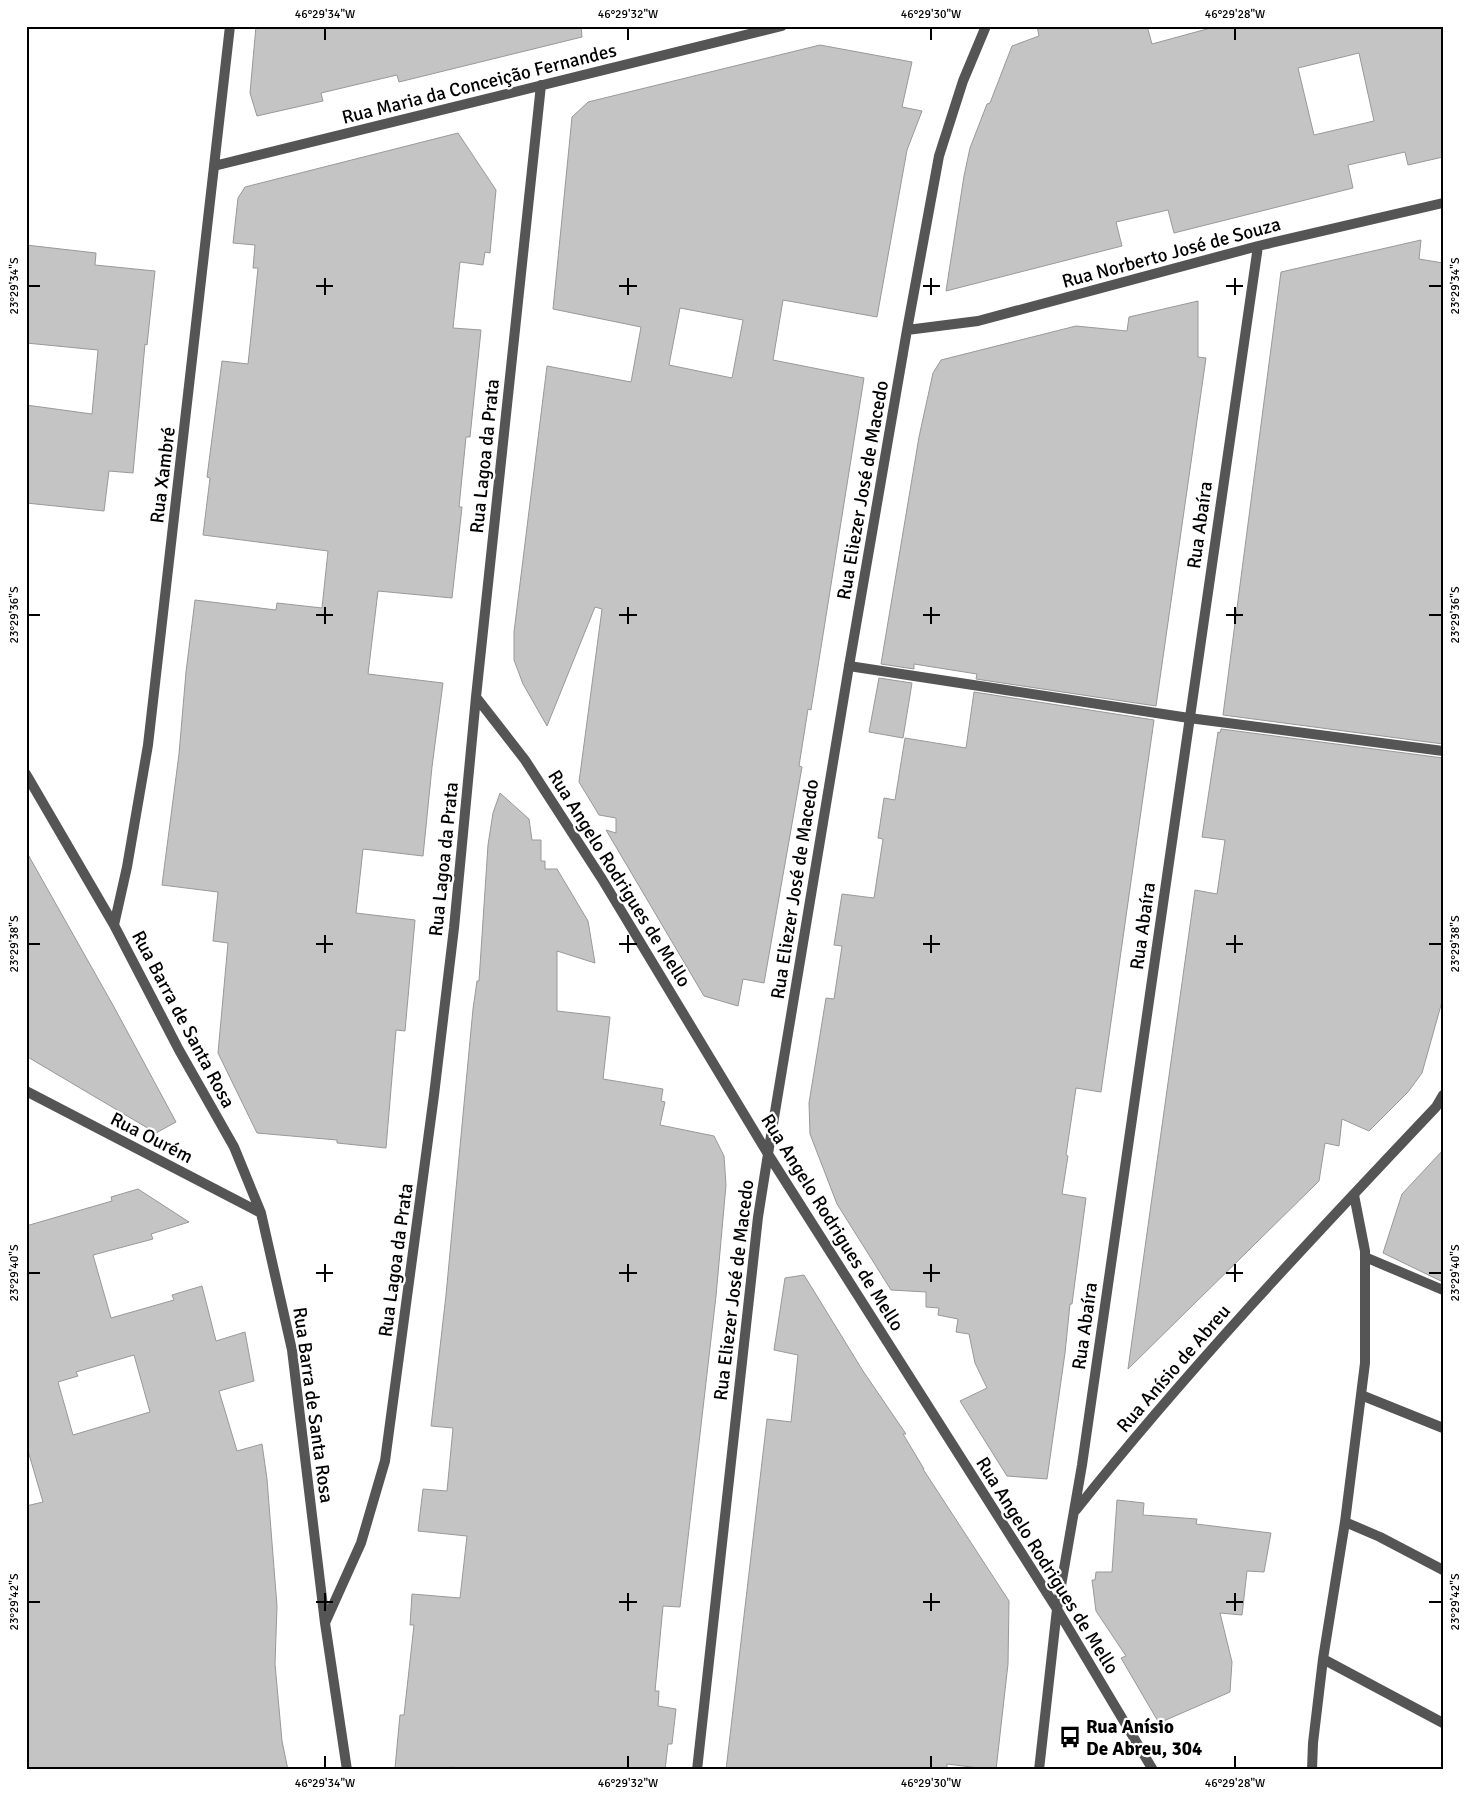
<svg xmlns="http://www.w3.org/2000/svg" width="1469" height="1796" viewBox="0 0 1469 1796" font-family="Signika,sans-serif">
  <rect width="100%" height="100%" fill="#fff"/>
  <path fill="#c4c4c4" stroke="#999" fill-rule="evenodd" d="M256 26H581L582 37 399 82 397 75 321 93 323 101 257 116 250 93Z
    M1037 26H1147L1152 44 1218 26H1443V157L1408 165 1405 152 1348 165 1353 188 1174 233 1168 210 1116 222 1122 246 946 291 964 176 970 148 987 104 990 103 1012 46 1039 36ZM1359 53 1374 121 1314 135 1298 68Z
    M820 45 912 62 902 107 922 111 907 150 877 317 783 300 773 360 864 378 811 710 808 709 799 766 802 767 764 983 743 979 738 1006 704 996 606 830 616 833V818L599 815 579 782 602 609 595 607 547 726 523 684 514 660V632L547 366 631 382 641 327 553 309 572 117 588 102ZM680 308 743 320 732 378 669 365Z
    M458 133 496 190 490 253 485 252 483 265 460 262 453 328 481 330 470 437H466L459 507H462L452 598 378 591 368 674 443 683 432 767 423 856 363 849 356 913 415 920 405 1031 396 1030 386 1148 337 1143V1140L257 1133 218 1053 228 943 213 941 218 892 162 885 179 754 186 672 195 600 276 610 277 603 322 608 328 551 203 535 210 478 207 477 222 361 248 364 251 336 258 268H253L255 245 233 243 238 198 245 187Z
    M1421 240 1419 259 1443 263V744L1223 715 1281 272Z
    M26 245 96 253 95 265 155 271 147 345 145 344 133 473 109 471 104 511 26 503V405L92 414 98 350 26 343Z
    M1198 301V357L1206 358 1156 706 976 679 977 674 914 664V669L881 664 919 437 933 373 941 360 1076 326 1127 331 1129 317Z
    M879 678 912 683 903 738 869 732Z
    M974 692 1154 720 1101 1092 1076 1088 1066 1155 1068 1156 1062 1194 1086 1198 1072 1304H1070L1065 1353 1047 1479 1007 1476 960 1401 987 1388 975 1363 969 1334 956 1332 958 1319 938 1315 939 1308 926 1307V1292L891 1290 837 1204 810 1134 809 1103 826 998 834 999 842 946 834 945 842 894 874 898 883 839 878 838 884 798 895 800 905 738 966 748Z
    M1221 729 1443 758V998L1422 1073 1408 1092 1369 1131 1342 1119 1339 1146 1325 1143 1319 1181 1128 1369 1195 890 1217 894 1225 840 1202 837 1218 732 1220 733Z
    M500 793 529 819 532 840H541V861H545V869H557L588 921 595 963 557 951V1011L610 1017 603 1079 663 1089 661 1101 665 1102 660 1125 714 1136 724 1156 726 1185 716 1296 680 1607 663 1606 655 1691H659L658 1706 676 1709 672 1744H668L665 1770H478L450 1767V1770H414L395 1768 400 1715H404L414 1625H410L412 1594 460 1598 467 1536 418 1531 423 1489 447 1491 453 1428 431 1426 446 1295 473 1009 477 981H479L488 845 493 813Z
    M26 851 114 1007 176 1122 156 1133 26 1056Z
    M1443 1150V1282L1383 1253 1402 1194Z
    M138 1189 189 1222 151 1234 153 1239 93 1255 111 1318 174 1300 172 1295 202 1286 216 1341 245 1332 254 1381 219 1391 237 1451 262 1444 267 1479 277 1606 275 1664 282 1741 288 1770H26V1506L43 1502 26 1444V1226L112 1201 111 1197ZM134 1355 150 1412 73 1435 58 1382 78 1376 76 1372Z
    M804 1275 863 1371 906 1434H903L924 1469H923L1009 1601 1008 1664 996 1770 947 1764V1770H726L767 1419 791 1422 798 1355 774 1350 785 1278Z
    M1117 1500 1144 1503 1143 1515 1197 1519 1196 1524 1271 1533 1264 1572 1247 1571 1242 1615 1220 1613 1232 1662 1230 1692 1159 1723 1121 1658 1126 1656 1096 1611 1092 1580H1095L1096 1572H1112Z"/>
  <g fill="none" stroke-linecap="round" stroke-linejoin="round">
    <path stroke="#555" stroke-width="10" d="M849 666 1189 718 1443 751
      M1365 1257 1443 1290
      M1361 1395 1443 1428
      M1345 1522 1380 1537 1443 1570
      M1323 1659 1443 1723
      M1312 1770 1313 1743 1323 1659 1345 1522 1365 1363V1251L1354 1195"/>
    <path stroke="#555" stroke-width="10" d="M214 166 782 26
      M907 330 978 321 1258 246 1443 203
      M476 697 525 760 602 879 768 1154 1057 1609 1153 1770
      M26 774 114 925 179 1050 234 1147 261 1213 292 1350 325 1623 347 1770
      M114 925 127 867 148 745 230 26
      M26 1091 261 1213
      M1076 1510C1188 1369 1312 1238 1436 1107L1443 1095
      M325 1623 361 1543 385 1461 434 1095 454 928 476 697 541 85
      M697 1770 758 1217 768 1154 849 666 907 330 939 156 963 81 986 26
      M1039 1770 1057 1609 1082 1465 1258 246"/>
  </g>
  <path fill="none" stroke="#000" stroke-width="2" d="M325 28V40M628 28V40M931 28V40M1235 28V40M325 278V295M628 278V295M931 278V295M1235 278V295M28 286H40M316 286H333M619 286H637M923 286H940M1226 286H1243M1429 286H1442M325 607V624M628 607V624M931 607V624M1235 607V624M28 615H40M316 615H333M619 615H637M923 615H940M1226 615H1243M1429 615H1442M325 935V953M628 935V953M931 935V953M1235 935V953M28 944H40M316 944H333M619 944H637M923 944H940M1226 944H1243M1429 944H1442M325 1264V1282M628 1264V1282M931 1264V1282M1235 1264V1282M28 1273H40M316 1273H333M619 1273H637M923 1273H940M1226 1273H1243M1429 1273H1442M325 1593V1611M628 1593V1611M931 1593V1611M1235 1593V1611M28 1602H40M316 1602H333M619 1602H637M923 1602H940M1226 1602H1243M1429 1602H1442M325 1756V1768M628 1756V1768M931 1756V1768M1235 1756V1768"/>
  <defs>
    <g id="bus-bare" transform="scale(1.725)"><path d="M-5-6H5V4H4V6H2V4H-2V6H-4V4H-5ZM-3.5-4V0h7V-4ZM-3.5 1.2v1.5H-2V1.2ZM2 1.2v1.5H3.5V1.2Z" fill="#000" stroke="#fff" stroke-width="2.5" paint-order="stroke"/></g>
  </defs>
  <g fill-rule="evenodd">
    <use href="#bus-bare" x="1070" y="1737"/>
  </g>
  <g text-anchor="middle" stroke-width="4.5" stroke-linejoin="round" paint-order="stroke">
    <g font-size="19" fill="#000" stroke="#fff">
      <text transform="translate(479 83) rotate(-14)" y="7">Rua Maria da Conceição Fernandes</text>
      <text transform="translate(1171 252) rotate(-15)" y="7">Rua Norberto José de Souza</text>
      <text transform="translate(484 456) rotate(-84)" y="7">Rua Lagoa da Prata</text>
      <text transform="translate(162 475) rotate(-83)" y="7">Rua Xambré</text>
      <text transform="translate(862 490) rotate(-80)" y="7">Rua Eliezer José de Macedo</text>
      <text transform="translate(1199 525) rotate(-82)" y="7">Rua Abaíra</text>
      <text transform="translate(443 859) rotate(-84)" y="7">Rua Lagoa da Prata</text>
      <text transform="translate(620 878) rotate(58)" y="7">Rua Angelo Rodrigues de Mello</text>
      <text transform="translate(794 889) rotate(-81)" y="7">Rua Eliezer José de Macedo</text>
      <text transform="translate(1142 926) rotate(-82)" y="7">Rua Abaíra</text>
      <text transform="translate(184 1019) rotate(62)" y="7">Rua Barra de Santa Rosa</text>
      <text transform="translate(152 1137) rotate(27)" y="7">Rua Ourém</text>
      <text transform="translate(833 1222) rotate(58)" y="7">Rua Angelo Rodrigues de Mello</text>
      <text transform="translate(395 1260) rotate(-82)" y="7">Rua Lagoa da Prata</text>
      <text transform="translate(733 1290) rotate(-83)" y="7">Rua Eliezer José de Macedo</text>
      <text transform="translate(1084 1326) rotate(-82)" y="7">Rua Abaíra</text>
      <text transform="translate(1173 1368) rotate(-49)" y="7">Rua Anísio de Abreu</text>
      <text transform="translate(314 1405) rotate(82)" y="7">Rua Barra de Santa Rosa</text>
      <text transform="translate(1048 1565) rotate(58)" y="7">Rua Angelo Rodrigues de Mello</text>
    </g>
    <g font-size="19" font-weight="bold" fill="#000" stroke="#fff" text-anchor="start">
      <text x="1086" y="1733">Rua Anísio<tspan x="1086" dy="22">De Abreu, 304</tspan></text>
    </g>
  </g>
  <rect width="1469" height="1796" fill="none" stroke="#ffffff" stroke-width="55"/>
  <rect x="28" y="28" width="1414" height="1740" fill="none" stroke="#000" stroke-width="2"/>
  <g font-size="12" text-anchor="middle" fill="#000">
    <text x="325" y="18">46°29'34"W</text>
    <text x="628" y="18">46°29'32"W</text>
    <text x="931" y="18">46°29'30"W</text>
    <text x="1235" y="18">46°29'28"W</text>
    <text transform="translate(14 286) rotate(-90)" y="4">23°29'34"S</text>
    <text transform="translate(1455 286) rotate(-90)" y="4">23°29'34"S</text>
    <text transform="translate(14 615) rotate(-90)" y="4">23°29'36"S</text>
    <text transform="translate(1455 615) rotate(-90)" y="4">23°29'36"S</text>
    <text transform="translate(14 944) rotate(-90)" y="4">23°29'38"S</text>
    <text transform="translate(1455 944) rotate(-90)" y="4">23°29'38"S</text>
    <text transform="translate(14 1273) rotate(-90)" y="4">23°29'40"S</text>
    <text transform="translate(1455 1273) rotate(-90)" y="4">23°29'40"S</text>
    <text transform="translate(14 1602) rotate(-90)" y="4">23°29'42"S</text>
    <text transform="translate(1455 1602) rotate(-90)" y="4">23°29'42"S</text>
    <text x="325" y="1787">46°29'34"W</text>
    <text x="628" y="1787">46°29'32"W</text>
    <text x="931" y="1787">46°29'30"W</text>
    <text x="1235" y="1787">46°29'28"W</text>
  </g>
</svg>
